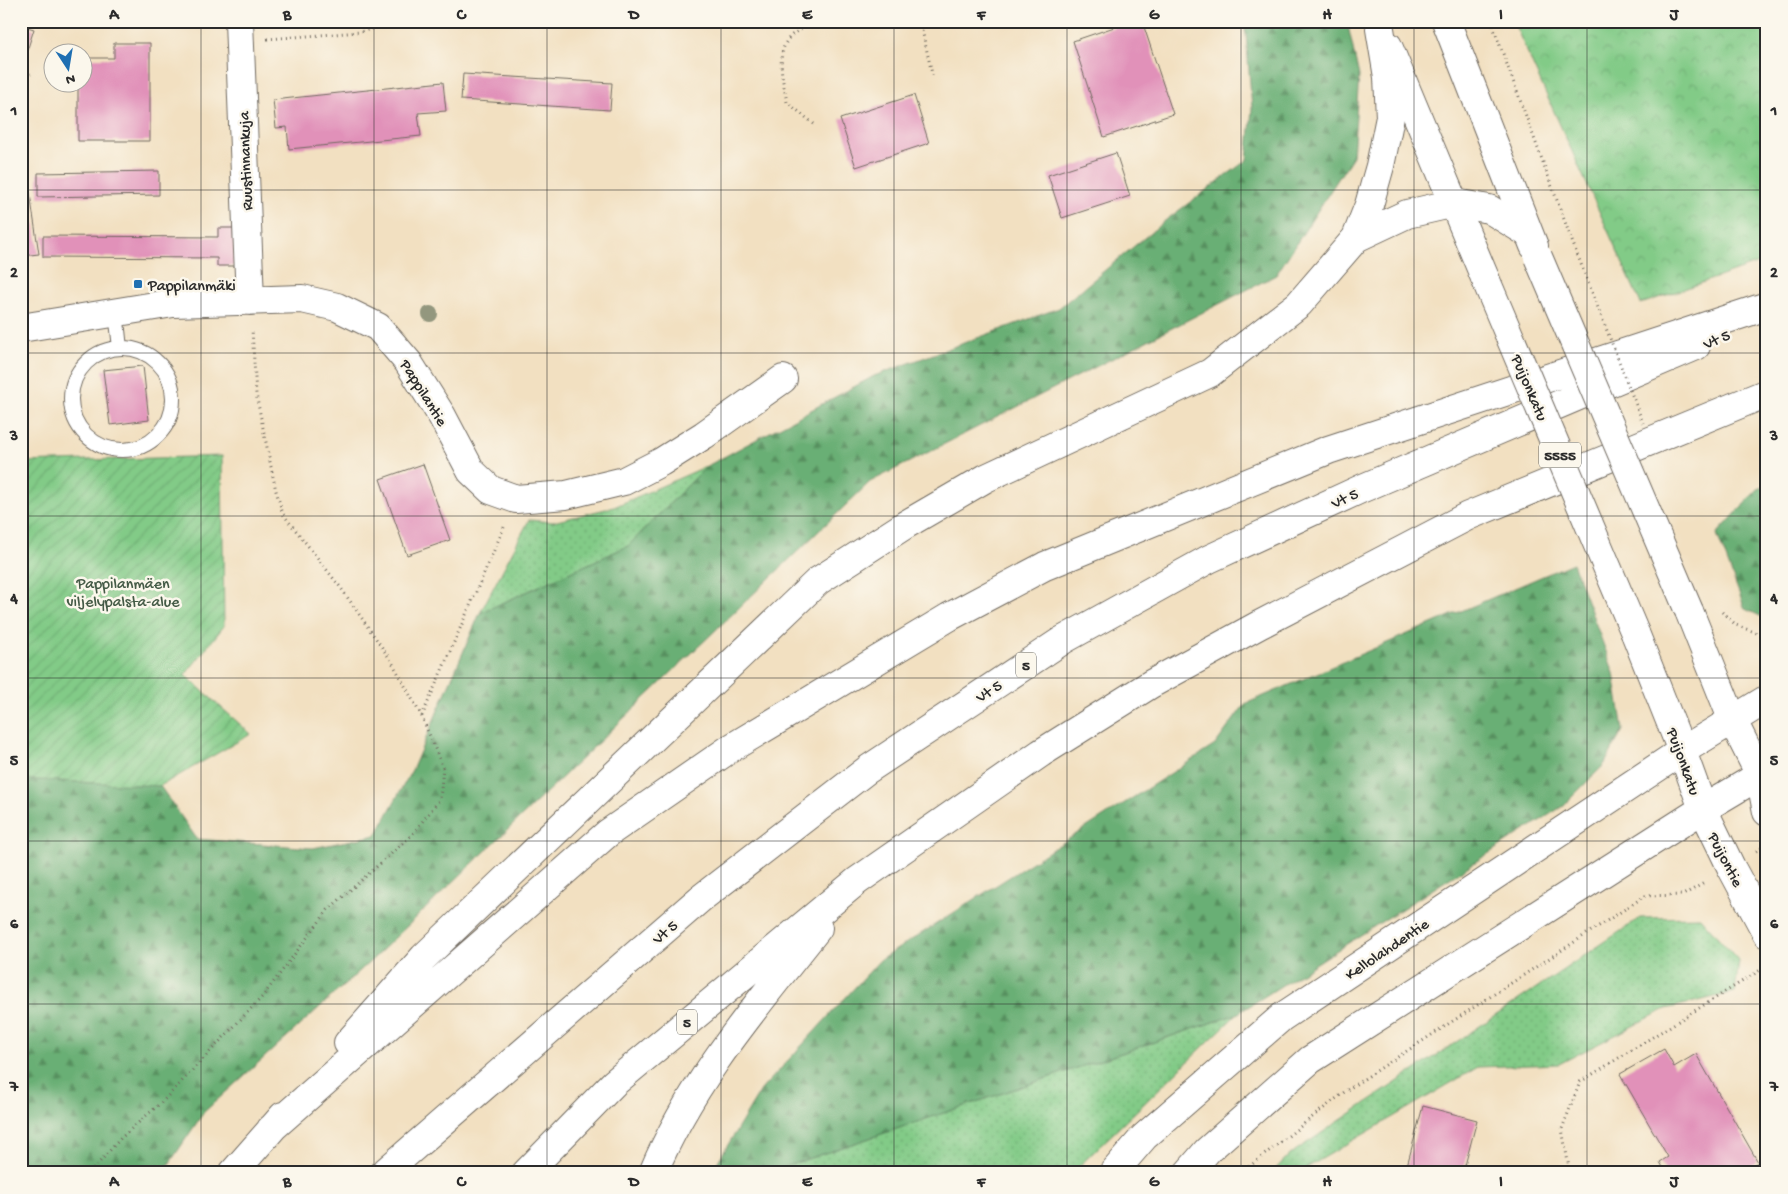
<svg xmlns="http://www.w3.org/2000/svg" width="1788" height="1194" viewBox="0 0 1788 1194" font-family="'Gochi Hand',sans-serif">
  <defs>
    <pattern id="grass-dots" width="8" height="8" patternUnits="userSpaceOnUse" patternTransform="scale(1.25)"><rect width="8" height="8" fill="#82cb87"/><path d="M2 2h.1M6 6h.1" fill="none" stroke="#70ae75" stroke-width="1.8" stroke-linecap="round"/></pattern>
    <pattern id="forest-firs" width="22" height="20" patternUnits="userSpaceOnUse" patternTransform="scale(1.25)"><rect width="22" height="20" fill="#69af74"/><path d="M5 1l3.5 6h-7zM16 11l3.5 6h-7z" fill="#578f5f"/></pattern>
    <pattern id="park-crowns" width="20" height="18" patternUnits="userSpaceOnUse" patternTransform="scale(1.25)"><rect width="20" height="18" fill="#82cb87"/><path d="M2 6a3 3 0 1 1 6 0M12 15a3 3 0 1 1 6 0" fill="none" stroke="#70ae75"/></pattern>
    <pattern id="garden-furrows" width="10" height="10" patternUnits="userSpaceOnUse" patternTransform="scale(1.25)"><rect width="10" height="10" fill="#82cb87"/><path d="M-1 1l2-2M0 10L10 0M9 11l2-2" fill="none" stroke="#70ae75"/></pattern>
  </defs>
  <rect width="100%" height="100%" fill="#fbf7ec"/>
  <filter id="ink" filterUnits="userSpaceOnUse"><feTurbulence type="fractalNoise" baseFrequency=".02" numOctaves="2"/><feDisplacementMap in="SourceGraphic" scale="10" xChannelSelector="R" yChannelSelector="G"/><feConvolveMatrix kernelMatrix="1 2 1 2 8 2 1 2 1" color-interpolation-filters="sRGB"/></filter>
  <filter id="wash" filterUnits="userSpaceOnUse"><feTurbulence type="fractalNoise" baseFrequency=".0096" numOctaves="4" result="noise"/><feDisplacementMap in="SourceGraphic" scale="20" xChannelSelector="R" yChannelSelector="G"/><feGaussianBlur stdDeviation="1.12" result="paint"/><feColorMatrix in="noise" values="0 0 0 0 0 0 0 0 0 0 0 0 0 0 0 0 0 1.4 0 .05"/><feComposite in="paint" operator="in"/></filter>
  <g filter="url(#wash)">
    <rect width="100%" height="100%" fill="#f2e0c1"/>
    <path fill="url(#grass-dots)" stroke="#567b59" d="M707 466 628 546 480 613 529 520 553 522 614 507Z
      M1700 917 1739 961 1735 992 1666 1009 1559 1064 1478 1067 1298 1173H1272L1289 1155 1640 918Z
      M1237 1014 1072 1173H766Z"/>
    <path fill="url(#forest-firs)" stroke="#4a6d50" d="M1243 21H1347L1359 76 1353 156 1276 275 870 482 373 959 204 1112 163 1173H21V779L160 786 197 839 313 848 376 835 413 768 480 613 628 546 707 466 874 376 1059 308 1166 220 1247 160 1252 109 1246 34Z
      M1767 486V619L1745 609 1717 534 1758 489Z
      M1573 563 1614 673 1623 730 1604 765 1563 806 1237 1014 766 1173H711L761 1090 880 960 1215 745 1245 704Z"/>
    <path fill="url(#park-crowns)" stroke="#567b59" d="M1513 21H1767V260L1641 304Z"/>
    <path fill="url(#garden-furrows)" stroke="#567b59" d="M222 456 224 626 185 675 251 734 160 786 21 779V462Z"/>
    <g id="blocks">
      <path fill="#e191b9" d="M1132 21H1142L1173 114 1104 137 1073 41Z
        M21 25 34 29 27 51 21 49Z
        M114 43H150V141H78V82H82V58H114Z
        M463 74 612 83 610 110 461 100Z
        M443 82 446 111 418 113 421 136 289 149 287 127 276 128 273 100Z
        M914 95 929 143 856 167 840 119Z
        M1116 153 1130 196 1062 218 1048 175Z
        M26 167 39 254 21 256V168Z
        M159 171V195L38 197V173Z
        M218 228H235V266H217V258L43 257V236L218 237Z
        M143 366 149 420 110 425 103 370Z
        M423 464 450 540 407 555 380 479Z
        M1664 1049 1674 1067 1696 1054 1758 1162 1739 1173H1666L1660 1162 1668 1157 1620 1074Z
        M1423 1106 1477 1120 1463 1173H1405Z"/>
    </g>
  </g>
  <g filter="url(#ink)">
    <use href="#blocks" fill-opacity="0" stroke="#716a60" stroke-width="1"/>
    <g fill="none" stroke-linecap="round" stroke-linejoin="round">
      <g stroke="#716a60" stroke-width="16">
        <path id="service" d="M116 312 120 348
          M71 399a51 51 0 1 1 102 0a51 51 0 1 1-102 0Z"/>
      </g>
      <g stroke="#716a60" stroke-width="30">
        <path id="minor" d="M239 21 250 301
          M21 328 173 303 302 299 337 307 378 327 408 362 442 416 471 471 491 490 516 499 566 495 624 481 661 462 704 435 783 379"/>
      </g>
      <g stroke="#716a60" stroke-width="30">
        <path id="tertiary" d="M1760 775 1767 812
          M1703 809 1731 867 1767 934"/>
      </g>
      <g stroke="#716a60" stroke-width="30">
        <path id="primary" d="M1446 21 1534 246
          M1388 46 1485 278
          M1689 611 1733 721 1760 775
          M1635 633 1682 751 1703 809
          M1113 1173 1144 1137 1282 1017 1682 751 1767 699
          M1188 1173 1207 1151 1310 1060 1703 809 1767 771"/>
      </g>
      <g stroke="#716a60" stroke-width="30">
        <path id="motorway" d="M1356 238 1407 214 1455 203 1489 209 1528 233
          M348 1043 424 957 818 581 905 525 986 478 1210 373 1299 304 1356 238 1369 205 1380 166 1390 117 1388 77 1380 29
          M271 1129 608 833 731 748 949 617 1045 566 1328 450 1767 306
          M233 1173 283 1116
          M384 1173 700 899 867 770 1063 640 1209 559 1363 488 1696 346
          M526 1173 614 1083 857 881 1041 753 1151 684 1259 625 1468 516 1767 393
          M653 1173C691 1081 757 1005 818 928"/>
      </g>
      <path stroke="#716a60" stroke-width="3" stroke-dasharray="1 4" stroke-linecap="butt" d="M920 21 933 78
        M1491 21 1572 241
        M267 39 360 32 403 21
        M21 77 31 74
        M814 124 787 102C783 81 774 51 792 35 799 30 808 26 816 21
        M1722 612 1736 625 1767 637
        M422 716 505 525
        M1756 851 1767 845
        M90 1173 121 1138 164 1100 263 996 328 910 411 836 440 799 443 768 422 717 392 662 341 588 283 514 276 491 256 394 252 329
        M1241 1173 1347 1090 1645 896 1683 895 1706 882
        M1570 1173 1562 1129 1580 1082 1767 966"/>
      <use href="#service" stroke="#fff" stroke-width="14"/>
      <use href="#minor" stroke="#fff" stroke-width="28"/>
      <use href="#tertiary" stroke="#fff" stroke-width="28"/>
      <use href="#primary" stroke="#fff" stroke-width="28"/>
      <use href="#motorway" stroke="#fff" stroke-width="28"/>
      <g stroke="#716a60" stroke-width="30" stroke-linecap="butt">
        <path id="primary-bridge" d="M1538 257 1689 611
          M1485 278 1635 633"/>
      </g>
      <path stroke="#716a60" stroke-width="3" stroke-dasharray="1 4" stroke-linecap="butt" d="M1572 241 1643 423"/>
      <use href="#primary-bridge" stroke="#fff" stroke-width="28"/>
    </g>
    <circle fill="#93977e" cx="430" cy="314" r="8"/>
  </g>
  <path fill="none" stroke="#2b2b2b" stroke-width="1" stroke-opacity="0.55" d="M201 21V1173M374 21V1173M547 21V1173M721 21V1173M894 21V1173M1067 21V1173M1241 21V1173M1414 21V1173M1587 21V1173M21 190H1767M21 353H1767M21 516H1767M21 678H1767M21 841H1767M21 1004H1767"/>
  <rect fill="#1f6fb2" stroke="#fbf7ec" stroke-width="2" x="133" y="279" width="10" height="10" rx="2.5"/>
  <g text-anchor="middle" stroke-width="5" stroke-linejoin="round" paint-order="stroke">
    <g fill="#fbf7ec" stroke="#696865" stroke-width="1">
      <rect x="1539" y="442.5" width="42" height="25" rx="4"/>
      <rect x="1016" y="652.5" width="20" height="25" rx="4"/>
      <rect x="677" y="1009.5" width="20" height="25" rx="4"/>
    </g>
    <g font-size="15" font-weight="bold" fill="#2b2b2b">
      <text x="1560" y="460">5555</text>
      <text x="1026" y="670">5</text>
      <text x="687" y="1027">5</text>
    </g>
    <g font-size="16" fill="#2b2b2b" stroke="#fbf7ec">
      <text transform="translate(244 161) rotate(-92)" y="6">Ruustinnankuja</text>
      <text transform="translate(1716 338) rotate(-23)" y="6">Vt 5</text>
      <text transform="translate(1531 387) rotate(67)" y="6">Puijonkatu</text>
      <text transform="translate(425 392) rotate(58)" y="6">Pappilantie</text>
      <text transform="translate(1344 497) rotate(-25)" y="6">Vt 5</text>
      <text transform="translate(988 690) rotate(-33)" y="6">Vt 5</text>
      <text transform="translate(1685 761) rotate(70)" y="6">Puijonkatu</text>
      <text transform="translate(1727 859) rotate(63)" y="6">Puijontie</text>
      <text transform="translate(664 931) rotate(-41)" y="6">Vt 5</text>
      <text transform="translate(1386 948) rotate(-34)" y="6">Kellolahdentie</text>
    </g>
    <g font-size="16" fill="#2b2b2b" stroke="#fbf7ec" text-anchor="start">
      <text x="148" y="290">Pappilanmäki</text>
    </g>
    <g font-size="16" fill="#455b47" stroke="#fbf7ec">
      <text x="123" y="588">Pappilanmäen<tspan x="123" dy="18">viljelypalsta-alue</tspan></text>
    </g>
  </g>
  <rect width="1788" height="1194" fill="none" stroke="#fbf7ec" stroke-width="55"/>
  <g transform="translate(68 68) rotate(168)"><circle r="24" fill="#fbf7ec" stroke="#a8a59f"/>
  <path d="M0-4L9 19L0 12L-9 19Z" fill="#1f6fb2"/>
  <text y="-8" font-size="14" font-weight="bold" text-anchor="middle" fill="#2b2b2b">N</text>
  </g>
  <rect x="28" y="28" width="1732" height="1138" fill="none" stroke="#2b2b2b" stroke-width="2"/>
  <g font-size="16" text-anchor="middle" font-weight="bold" fill="#2b2b2b">
    <text x="114" y="19">A</text>
    <text x="287" y="19">B</text>
    <text x="461" y="19">C</text>
    <text x="634" y="19">D</text>
    <text x="807" y="19">E</text>
    <text x="981" y="19">F</text>
    <text x="1154" y="19">G</text>
    <text x="1327" y="19">H</text>
    <text x="1501" y="19">I</text>
    <text x="1674" y="19">J</text>
    <text x="14" y="115">1</text>
    <text x="1774" y="115">1</text>
    <text x="14" y="277">2</text>
    <text x="1774" y="277">2</text>
    <text x="14" y="440">3</text>
    <text x="1774" y="440">3</text>
    <text x="14" y="603">4</text>
    <text x="1774" y="603">4</text>
    <text x="14" y="765">5</text>
    <text x="1774" y="765">5</text>
    <text x="14" y="928">6</text>
    <text x="1774" y="928">6</text>
    <text x="14" y="1091">7</text>
    <text x="1774" y="1091">7</text>
    <text x="114" y="1186">A</text>
    <text x="287" y="1186">B</text>
    <text x="461" y="1186">C</text>
    <text x="634" y="1186">D</text>
    <text x="807" y="1186">E</text>
    <text x="981" y="1186">F</text>
    <text x="1154" y="1186">G</text>
    <text x="1327" y="1186">H</text>
    <text x="1501" y="1186">I</text>
    <text x="1674" y="1186">J</text>
  </g>
</svg>
